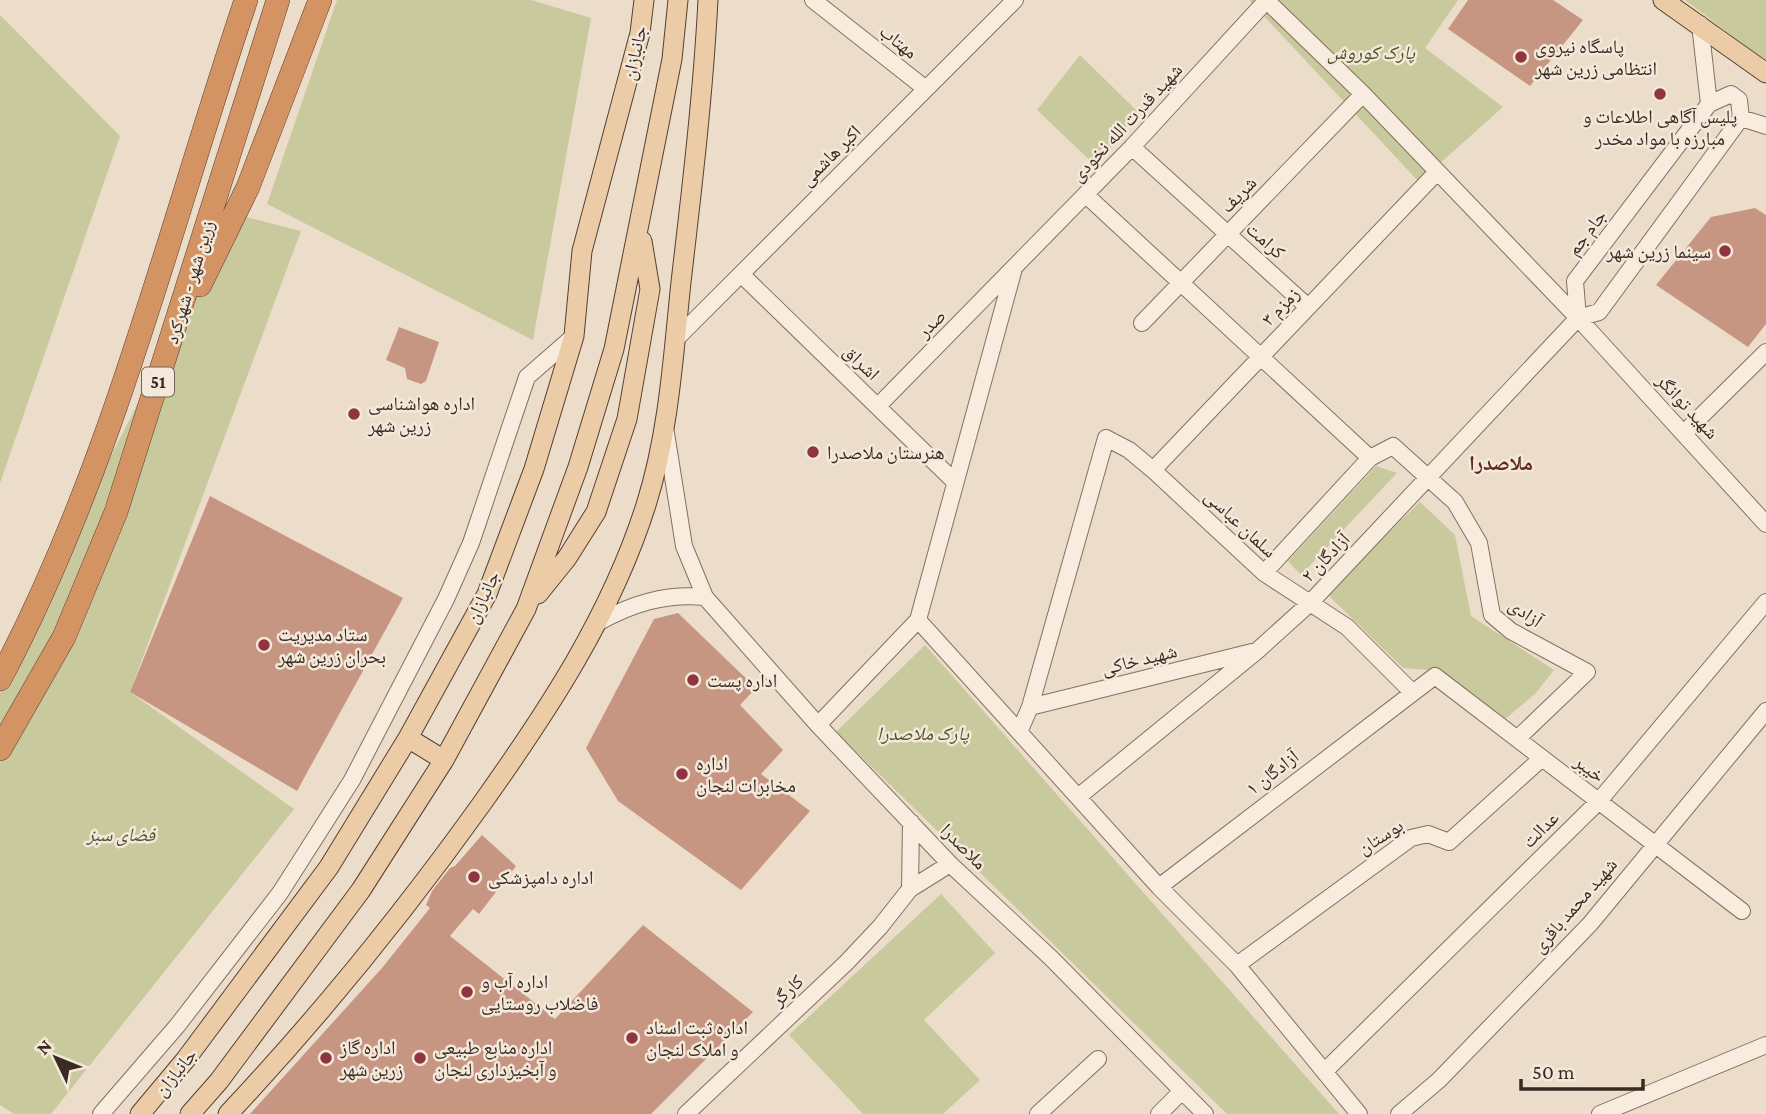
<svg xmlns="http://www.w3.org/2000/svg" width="1766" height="1114" viewBox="0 0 1766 1114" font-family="'Crimson Pro','Noto Naskh Arabic',serif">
  <rect width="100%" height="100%" fill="#ecddca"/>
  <path fill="#c9c99e" d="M337 0H531L591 18 533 340 267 204Z
    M1249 0H1458L1425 48 1503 107 1419 182Z
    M1685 0H1766V62Z
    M0 15 120 136 0 483Z
    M1080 55 1137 111 1097 167 1037 110Z
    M235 214 301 231 130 692 294 809 51 1114H14L0 1105V672Z
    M1376 466 1397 473 1301 575 1288 561Z
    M1420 502 1455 535 1471 616 1554 670 1536 693 1503 721 1439 671 1403 668 1326 593Z
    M925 645 1339 1114H1227L836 732Z
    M941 894 995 953 924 1020 980 1080 943 1114H863L789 1035Z"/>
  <path fill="#c69683" d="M1468 0H1553L1583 20 1530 86 1448 29Z
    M1755 208 1766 215V324L1748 347 1656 285 1711 217Z
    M399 327 439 342 426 381 421 384 407 379 405 368 386 360Z
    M210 496 403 598 297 791 130 692Z
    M678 613 756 688 740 705 783 750 761 774 810 811 741 890 618 801 586 748 654 619Z
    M482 835 516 866 479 914 473 909 450 936 555 1019 643 925 753 1012 651 1114H250L382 968 430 908 426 905 432 891 450 868 455 866Z"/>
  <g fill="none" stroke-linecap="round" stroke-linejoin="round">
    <g stroke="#876f5f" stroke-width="18">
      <path id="minor" d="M813 0 926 89
        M1266 0 1363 94 1578 318 1766 524
        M1700 24 1709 104
        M1709 104 1731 94 1739 100 1741 118
        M1741 118 1766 126
        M1132 147 1308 307
        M1086 195 1370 458
        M742 275 954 481
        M1578 318 1575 281 1709 104
        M1142 323 1363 94
        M676 339 1015 0
        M878 406 1132 147 1266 1
        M1685 432 1766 352
        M666 433 684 546 705 597 818 725 950 864 1051 958 1205 1114
        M1153 470 1437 172
        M1264 573 1370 458 1393 446 1455 502 1479 543 1492 615 1511 631 1587 672 1517 739
        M918 620 1159 887 1237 965 1359 1114
        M597 623C632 604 665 593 705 597
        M1030 707 1252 652
        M818 725 918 620 1013 272
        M1020 730 1030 707 1106 438 1129 450 1153 470 1264 573 1347 627 1411 691
        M1078 797 1257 651 1310 603 1578 318 1599 312 1741 118
        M1159 887 1435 676 1742 911
        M910 889 911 822
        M1237 965 1411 838 1428 834 1449 842 1542 758
        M1326 1070 1599 801 1766 602
        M101 1114 177 1026 280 893 352 780 446 599 471 543 527 377 574 336
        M686 1114 846 963 880 927 910 889 950 864
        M1038 1114 1098 1059
        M1159 1114 1182 1091
        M1399 1114 1439 1080 1590 924 1766 711
        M1600 1114 1766 1045"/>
    </g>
    <g stroke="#553f33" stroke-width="21">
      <path id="major" d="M1663 0 1766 73
        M538 594 567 558 596 512 627 419 650 289 642 241
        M408 738 444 760
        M140 1114 186 1059 329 867 408 738 487 594 534 469 574 336 582 251 640 33 644 0
        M190 1114 219 1081 361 890 444 760 526 609 578 467 614 349 672 59 678 0
        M228 1114C320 1016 405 911 483 802 549 709 611 615 646 505 669 432 673 358 681 282 692 188 703 95 708 0"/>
    </g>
    <g stroke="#553f33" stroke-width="24">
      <path id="highway" d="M200 285 248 187 320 0
        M0 679C113 466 169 228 246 0
        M0 749 64 637 116 512 278 0"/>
    </g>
    <use href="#minor" stroke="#f7ecdd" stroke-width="16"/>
    <use href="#major" stroke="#ebcca6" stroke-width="19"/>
    <use href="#highway" stroke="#d39363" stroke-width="23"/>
  </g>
  <g fill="#913441" stroke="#f3e8d9" stroke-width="2.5">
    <circle cx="1521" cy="57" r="7"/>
    <circle cx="1660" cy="94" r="7"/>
    <circle cx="1725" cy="251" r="7"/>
    <circle cx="354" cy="414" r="7"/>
    <circle cx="813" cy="452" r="7"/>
    <circle cx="264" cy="645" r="7"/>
    <circle cx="693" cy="680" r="7"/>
    <circle cx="682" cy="774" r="7"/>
    <circle cx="474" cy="877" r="7"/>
    <circle cx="467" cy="992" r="7"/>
    <circle cx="632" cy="1038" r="7"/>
    <circle cx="326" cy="1058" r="7"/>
    <circle cx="420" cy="1058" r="7"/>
  </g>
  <g text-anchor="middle" stroke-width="5" stroke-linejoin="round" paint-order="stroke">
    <rect fill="#f3e8d9" stroke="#716359" stroke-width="2" x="142" y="367.5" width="32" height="29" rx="5"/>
    <g font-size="18" font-weight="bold" fill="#392a22">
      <text x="158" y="388">51</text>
    </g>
    <g font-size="19" fill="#392a22" stroke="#f3e8d9">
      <text transform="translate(899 41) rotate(39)" y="7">مهتاب</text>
      <text transform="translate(634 53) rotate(-77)" y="7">جانبازان</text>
      <text transform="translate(1126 122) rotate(-47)" y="7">شهید قدرت الله نخودی</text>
      <text transform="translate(830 155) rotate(-45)" y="7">اکبر هاشمی</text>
      <text transform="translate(1238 194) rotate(-46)" y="7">شریف</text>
      <text transform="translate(1586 232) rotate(-53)" y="7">جام جم</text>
      <text transform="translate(1266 240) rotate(42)" y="7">کرامت</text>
      <text transform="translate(189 282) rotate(-73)" y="7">زرین شهر - شهرکرد</text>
      <text transform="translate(1280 306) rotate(-46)" y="7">زمزم ۳</text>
      <text transform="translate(931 323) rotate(-45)" y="7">صدر</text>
      <text transform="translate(862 362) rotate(44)" y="7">اشراق</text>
      <text transform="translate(1688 406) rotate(47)" y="7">شهید توانگر</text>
      <text transform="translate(1241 523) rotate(43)" y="7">سلمان عباسی</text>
      <text transform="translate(1325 557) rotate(-46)" y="7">آزادگان ۲</text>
      <text transform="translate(482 597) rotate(-65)" y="7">جانبازان</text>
      <text transform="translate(1526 612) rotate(35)" y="7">آزادی</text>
      <text transform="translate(1139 659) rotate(-14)" y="7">شهید خاکی</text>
      <text transform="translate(1590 768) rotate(37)" y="7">خیبر</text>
      <text transform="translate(1272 772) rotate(-38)" y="7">آزادگان ۱</text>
      <text transform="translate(1540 829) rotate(-45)" y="7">عدالت</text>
      <text transform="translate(1380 836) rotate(-32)" y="7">بوستان</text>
      <text transform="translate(964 846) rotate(45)" y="7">ملاصدرا</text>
      <text transform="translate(1574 905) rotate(-49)" y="7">شهید محمد باقری</text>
      <text transform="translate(787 990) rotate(-43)" y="7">کارگر</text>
      <text transform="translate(175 1072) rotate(-51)" y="7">جانبازان</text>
    </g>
    <g font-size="19" fill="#392a22" stroke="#f3e8d9" text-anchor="start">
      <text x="1535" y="53">پاسگاه نیروی<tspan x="1535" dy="22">انتظامی زرین شهر</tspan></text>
      <text x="1660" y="123" text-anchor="middle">پلیس آگاهی اطلاعات و<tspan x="1660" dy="22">مبارزه با مواد مخدر</tspan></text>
      <text x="1711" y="258" text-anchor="end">سینما زرین شهر</text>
      <text x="368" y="410">اداره هواشناسی<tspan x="368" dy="22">زرین شهر</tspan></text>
      <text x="827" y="459">هنرستان ملاصدرا</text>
      <text x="278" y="641">ستاد مدیریت<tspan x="278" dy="22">بحران زرین شهر</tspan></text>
      <text x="707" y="687">اداره پست</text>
      <text x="696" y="770">اداره<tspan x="696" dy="22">مخابرات لنجان</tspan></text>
      <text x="488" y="884">اداره دامپزشکی</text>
      <text x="481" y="988">اداره آب و<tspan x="481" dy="22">فاضلاب روستایی</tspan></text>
      <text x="646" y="1034">اداره ثبت اسناد<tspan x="646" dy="22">و املاک لنجان</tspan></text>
      <text x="340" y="1054">اداره گاز<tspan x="340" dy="22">زرین شهر</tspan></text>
      <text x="434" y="1054">اداره منابع طبیعی<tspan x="434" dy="22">و آبخیزداری لنجان</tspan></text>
    </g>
    <g font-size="19" font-style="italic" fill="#4e532a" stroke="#f3e8d9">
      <text x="1371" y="59">پارک کوروش</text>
      <text x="923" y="740">پارک ملاصدرا</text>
      <text x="121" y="841">فضای سبز</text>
    </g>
    <g font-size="21" font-weight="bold" fill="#622924" stroke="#f3e8d9">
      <text x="1501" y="470">ملاصدرا</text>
    </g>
  </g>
  <g transform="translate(56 1058) rotate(313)" stroke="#f3e8d9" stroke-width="5" paint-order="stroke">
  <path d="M0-5L12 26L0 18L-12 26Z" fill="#392a22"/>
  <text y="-10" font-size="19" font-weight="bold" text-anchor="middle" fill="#392a22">N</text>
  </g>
  <path d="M1521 1079v10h122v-10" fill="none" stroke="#392a22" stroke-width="3.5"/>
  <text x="1532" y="1079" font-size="21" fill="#392a22" stroke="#f3e8d9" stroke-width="5" paint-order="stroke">50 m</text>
</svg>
